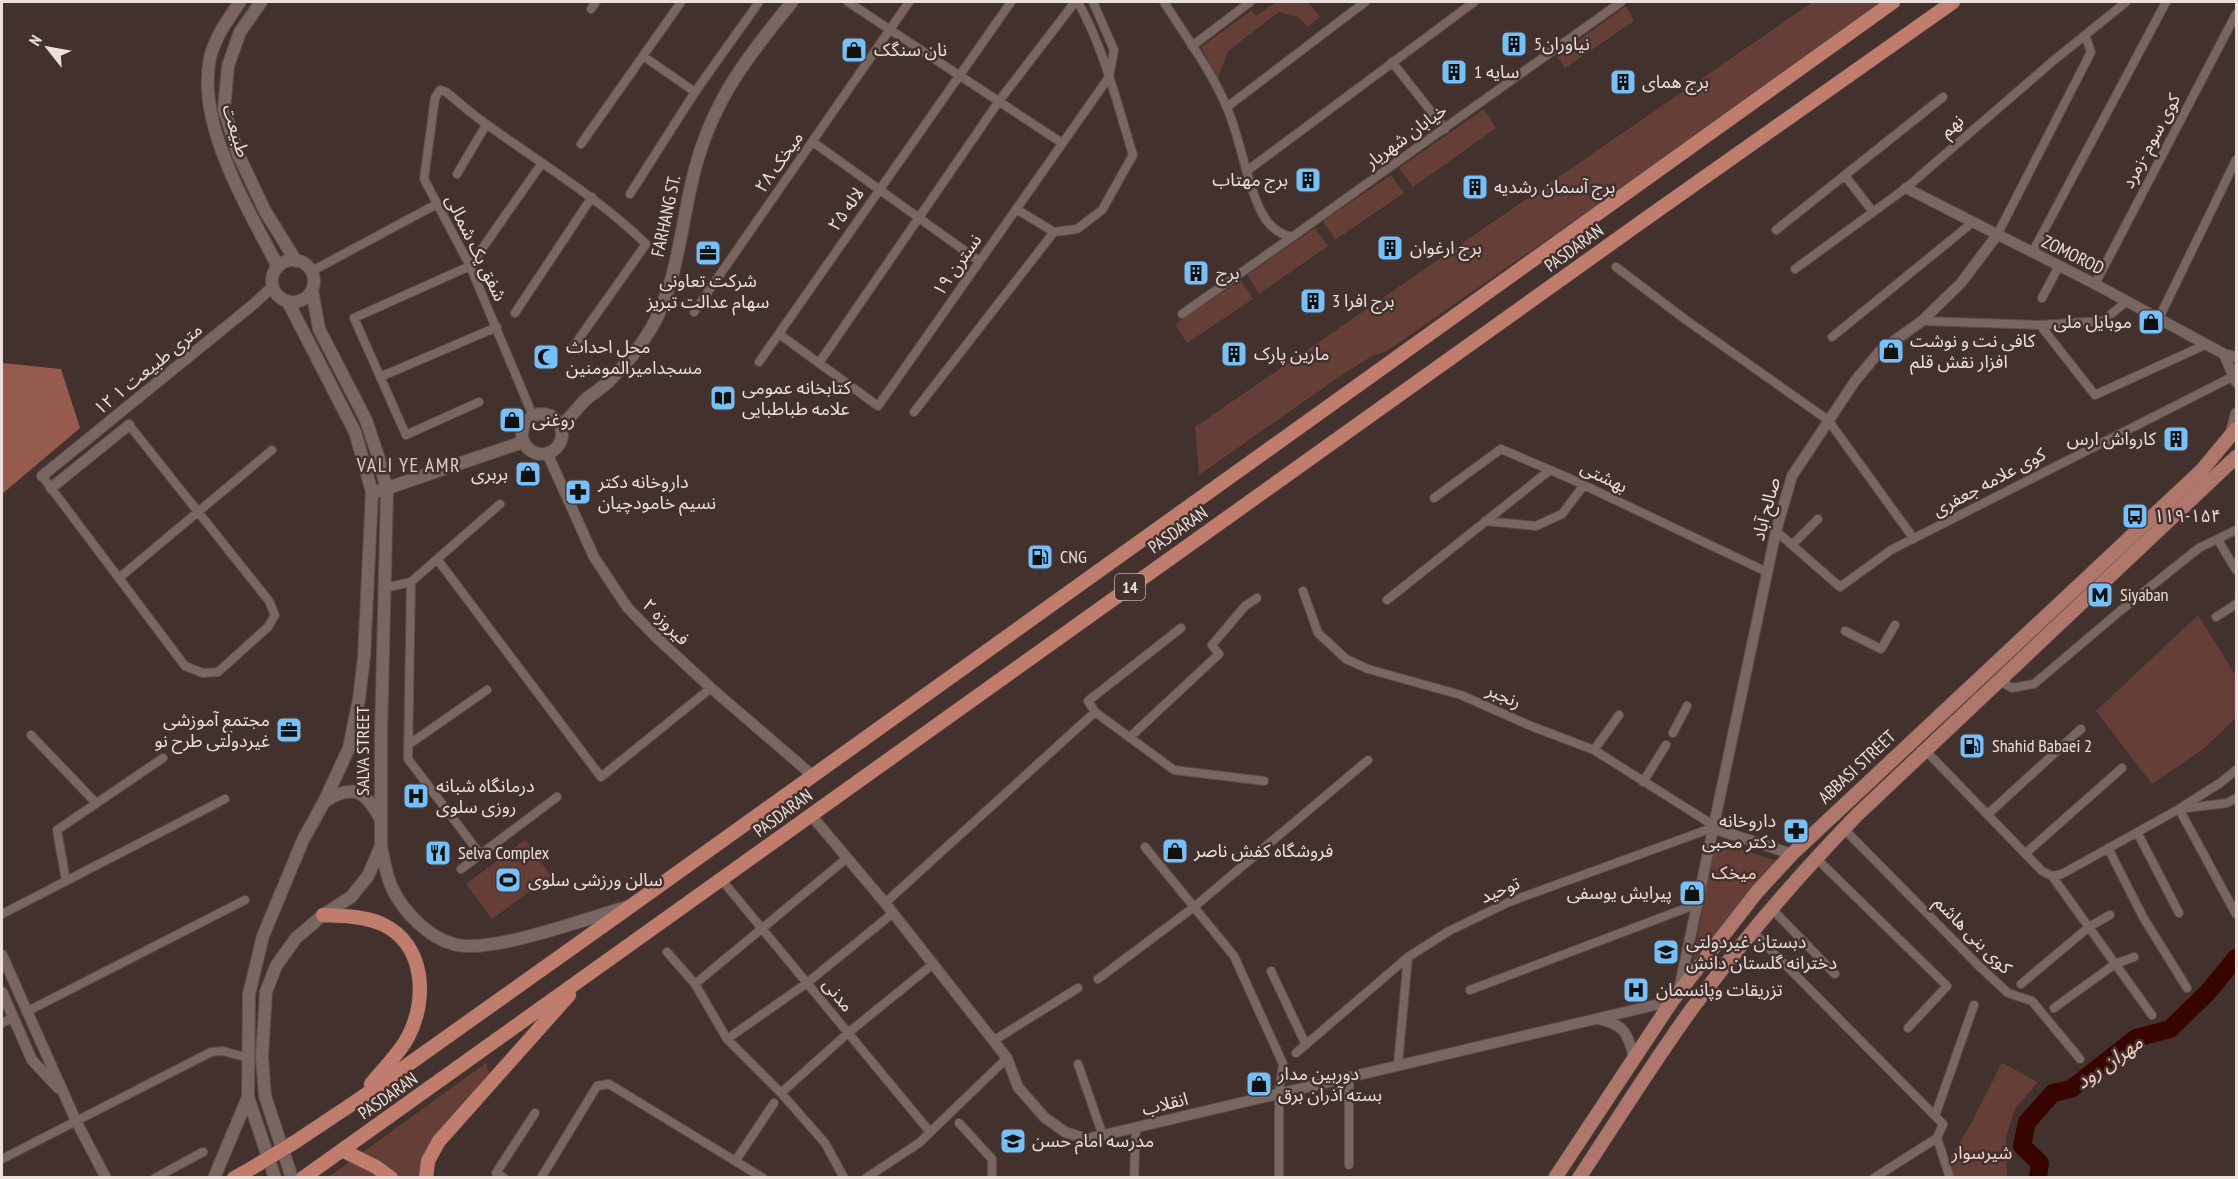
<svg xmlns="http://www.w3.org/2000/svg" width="2238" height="1179" viewBox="0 0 2238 1179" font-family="'PT Sans Narrow','Noto Sans Arabic',sans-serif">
  <rect width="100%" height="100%" fill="#43312d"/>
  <path fill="#653f37" d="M1276 2H1308L1320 17 1308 27 1298 17 1279 12 1228 51 1218 78 1201 47 1252 10 1256 16Z
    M1813 2H1889L1387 351 1372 356 1336 379 1199 475 1195 427Z
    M1626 6 1634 21 1565 68 1557 56Z
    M1484 109 1496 128 1413 187 1399 168Z
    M1391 175 1404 193 1335 240 1323 221Z
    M1315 228 1328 246 1259 294 1247 275Z
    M1241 280 1253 299 1187 343 1175 324Z
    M2198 615 2236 676V718L2203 749 2152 784 2096 711Z
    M525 840 551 876 492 919 466 884Z
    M1715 841 1777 861 1693 960Z
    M486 1063 491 1078 419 1177 327 1178Z
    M2002 1063 2038 1082 2015 1109 2006 1137 2007 1177H1952L1948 1168 1952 1155 1972 1122Z"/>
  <path fill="#975b4e" d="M2 363 61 369 80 428 2 494Z"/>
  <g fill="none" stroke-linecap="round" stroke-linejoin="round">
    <path stroke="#380400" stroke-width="18" d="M2038 1178 2040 1163 2022 1146 2027 1122 2053 1093 2071 1089 2136 1038 2170 1029 2208 992 2236 958"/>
    <g stroke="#5c4d49" stroke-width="10">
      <path id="minor" d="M848 2 1062 143
        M1164 2C1184 34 1213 73 1227 108 1242 142 1247 190 1266 220 1273 229 1282 235 1292 237L1621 2
        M591 9 596 2
        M1192 46 1250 2
        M643 56 695 92
        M1392 62 1445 129
        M1227 107 1365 2
        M813 142 979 261
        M581 144 681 2
        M1248 170 1474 2
        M457 174 486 125
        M1846 177 1873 212
        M630 194 695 92 759 2
        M1016 209 1054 232 1077 229 1102 210 1133 155C1117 103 1104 49 1078 2
        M1776 230 1943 97
        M1997 235 2091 52 2085 35
        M2032 253 2166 2
        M1616 267 1686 320 1828 420 1914 539
        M1795 269 1906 188 2053 61 2126 2
        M312 271 437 204
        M2095 284 2236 14
        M2042 298 2059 266
        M694 312 909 2
        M515 313 592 197
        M1182 314 1292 237
        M2159 318 2236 160
        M1922 321 2040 325 2103 321 2127 301
        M2040 325 2095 395 2207 344
        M779 334 878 406 1109 77 1114 50 1093 2
        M1832 337 1973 222
        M759 362 1011 2
        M819 363 999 101 1075 2
        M380 377 497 327
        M479 402 406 435 354 318 470 266 542 163
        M914 412 1054 232
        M533 416 470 266 424 179 435 98 440 90 446 92C460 103 474 116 489 126 543 165 599 198 646 244L571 350
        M42 476 185 666 203 673 218 672 268 627 275 615 269 601 129 425
        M1434 498 1501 449 1571 479 1767 572
        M1485 521 1536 526 1562 514 1584 485
        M1776 531 1840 587 1891 550 2234 376
        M2218 540 2236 570
        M1792 545 1818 519
        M437 559 601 777 711 688
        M119 578 272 450
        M411 582 408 759 480 854
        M384 588 411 582 500 504
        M1303 591 1318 633 1346 659 1368 669 1461 695 1531 726 1594 750 1713 825
        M1387 600 1550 470
        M2216 617 2236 604
        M1181 628 1088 701 1095 712 1174 770 1264 781
        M1845 631 1881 649 1895 625
        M2000 681 2012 688 2034 684 2120 611 2199 548 2236 530
        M1673 733 1687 706
        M31 735 96 803
        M1130 737 1219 654 1212 645 1245 606 1257 598
        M408 745 487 690
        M1594 750 1619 715
        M1926 751 2042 871 2052 876 2152 1015
        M1643 782 1666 745
        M2182 807 2220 783 2236 770
        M2179 809 2236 914
        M1988 814 2081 729
        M1844 829 1979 966 2008 993 2032 1001 2080 1059
        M2137 832 2179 913
        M1145 847 1234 956 1283 1064 1279 1092V1178
        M2108 848 2143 917 2187 988
        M2026 853 2122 768
        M1816 858 1947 986 1908 1028
        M461 869 557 797
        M2052 876 2062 874 2179 809 2227 803 2236 798
        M721 879 930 1132
        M66 881 57 830 163 758
        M885 903 1095 712
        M1772 909 1835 974
        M2 914 225 799
        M1753 932 1943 1124 1937 1138
        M667 952 695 984 727 1039 781 1093 825 1143 844 1178
        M1271 971 1306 1045
        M1098 979 1194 907 1368 760
        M695 984 847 858
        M2021 984 2089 927 2110 915
        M1470 990 1697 904
        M2054 1008 2115 964 2134 957
        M26 1012 245 900
        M2 1023 14 1017
        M727 1039 807 983 893 913
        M993 1041 1078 988
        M1296 1053 1408 957
        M1078 1064 1103 1136
        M1398 1064 1408 957 1449 931 1509 902 1712 828
        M781 1093 848 1033 933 964
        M1935 1116 1974 1005
        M959 1123 992 1159V1178
        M1937 1138 1950 1178
        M2 1159 211 1052 223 1051 248 1058
        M736 1160 774 1103
        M1349 1165V1076
        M155 1178 203 1152
        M504 1178 496 1173 535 1113
        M541 1178 597 1086 609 1084 763 1178
        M866 1178 919 1143 1007 1058
        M1134 1178 1136 1128
        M1874 1178 1937 1138"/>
    </g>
    <g stroke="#5c4d49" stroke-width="12">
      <path id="tertiary" d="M1906 188 2095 284 2224 354 2236 357
        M2224 354 2236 382
        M2230 436 2236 413
        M547 453 594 557 627 607 657 638 711 688 812 775
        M42 476 255 303 273 286
        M51 488 129 425
        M811 815 885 903 1007 1058 1018 1087 1044 1117 1065 1132 1087 1139 1672 1001
        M1712 828 1792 854
        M2 955 76 1121 106 1178
        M1679 990 1776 531 1792 476 1855 381 1880 351 1922 321 1961 283 1997 235
        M2 992 32 1060 58 1088
        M1598 1019C1624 1024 1628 1033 1634 1058"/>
    </g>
    <g stroke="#5c4d49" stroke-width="14">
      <path id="secondary" d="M240 2C228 19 215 37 210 58 196 125 248 208 278 267
        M261 2 240 32 228 66 224 109 238 154 265 211 296 261
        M272 281a21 21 0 1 1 42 0a21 21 0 1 1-42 0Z
        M522 434a20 20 0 1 1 40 0a20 20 0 1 1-40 0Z
        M561 427C569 418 577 409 585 400 593 393 603 388 610 380 627 364 640 347 652 327 679 279 681 221 695 169 713 100 748 56 792 2
        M379 491 523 442
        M324 802C352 783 365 790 380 818
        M381 846C384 859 386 877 393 890 404 912 428 937 453 944 490 955 587 918 627 907
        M214 1178 248 1097
        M275 1178 248 1097 249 994 263 936 303 840 324 802 349 748 359 699 364 658 372 492 355 432 288 302
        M292 1178 265 1096 262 1057 266 992 276 966 296 938 323 915 351 897 368 876 381 846V734L387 490 378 456 366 420 319 329 312 290"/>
    </g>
    <g stroke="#5c4d49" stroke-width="15">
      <path id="primary" d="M1555 1178 1672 1001 1757 892 1792 854 2202 470 2236 429
        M1579 1178C1616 1122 1652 1064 1691 1010 1741 942 1798 876 1857 815L2236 457"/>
    </g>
    <g stroke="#5c4d49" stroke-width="15">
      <path id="trunk" d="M323 915C343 916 363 916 382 924 425 944 428 999 408 1037 399 1054 383 1069 371 1084
        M295 1142 361 1098 631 906 1893 2
        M342 1150 376 1167 391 1178
        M234 1178 252 1168
        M303 1178 1644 220 1953 2
        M426 1178 428 1161 439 1141 569 995"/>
    </g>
    <use href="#minor" stroke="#7a6661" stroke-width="8"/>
    <use href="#tertiary" stroke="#7a6661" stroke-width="10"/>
    <use href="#secondary" stroke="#7a6661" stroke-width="12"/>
    <use href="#primary" stroke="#af776b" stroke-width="14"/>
    <use href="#trunk" stroke="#c07d6e" stroke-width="14"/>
    <g stroke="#5c4d49" stroke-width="15" stroke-linecap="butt">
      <path id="trunk-bridge" d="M252 1168 295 1142"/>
    </g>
    <use href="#trunk-bridge" stroke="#c07d6e" stroke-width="14"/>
  </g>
  <defs>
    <g id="building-square" transform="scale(1.35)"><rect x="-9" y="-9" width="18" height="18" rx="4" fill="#77bff7" stroke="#43312d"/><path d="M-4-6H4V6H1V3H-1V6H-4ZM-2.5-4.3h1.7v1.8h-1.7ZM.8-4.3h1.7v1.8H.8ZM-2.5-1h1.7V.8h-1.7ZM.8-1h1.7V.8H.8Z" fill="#111"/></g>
    <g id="shop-square" transform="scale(1.35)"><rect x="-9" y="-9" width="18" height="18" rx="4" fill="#77bff7" stroke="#43312d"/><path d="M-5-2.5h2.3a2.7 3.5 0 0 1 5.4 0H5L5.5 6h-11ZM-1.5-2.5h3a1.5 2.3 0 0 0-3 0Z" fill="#111"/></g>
    <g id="office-square" transform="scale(1.35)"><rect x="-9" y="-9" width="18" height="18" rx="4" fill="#77bff7" stroke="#43312d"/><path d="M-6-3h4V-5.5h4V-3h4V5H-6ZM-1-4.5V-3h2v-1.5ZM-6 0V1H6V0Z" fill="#111"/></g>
    <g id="mosque-square" transform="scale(1.35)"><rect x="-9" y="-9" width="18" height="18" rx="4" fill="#77bff7" stroke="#43312d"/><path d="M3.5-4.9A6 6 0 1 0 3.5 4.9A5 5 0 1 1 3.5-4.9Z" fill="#111"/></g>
    <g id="library-square" transform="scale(1.35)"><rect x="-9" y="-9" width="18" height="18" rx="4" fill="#77bff7" stroke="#43312d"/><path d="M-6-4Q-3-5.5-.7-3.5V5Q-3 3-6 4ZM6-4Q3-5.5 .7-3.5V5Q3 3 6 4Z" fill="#111"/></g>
    <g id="pharmacy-square" transform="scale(1.35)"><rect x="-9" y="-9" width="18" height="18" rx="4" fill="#77bff7" stroke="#43312d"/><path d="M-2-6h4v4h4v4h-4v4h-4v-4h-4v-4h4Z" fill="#111"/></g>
    <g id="bus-square" transform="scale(1.35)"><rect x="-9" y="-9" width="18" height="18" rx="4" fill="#77bff7" stroke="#43312d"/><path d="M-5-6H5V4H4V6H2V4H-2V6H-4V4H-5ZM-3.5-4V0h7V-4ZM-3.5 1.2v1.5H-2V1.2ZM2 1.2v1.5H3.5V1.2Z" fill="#111"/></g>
    <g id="fuel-square" transform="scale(1.35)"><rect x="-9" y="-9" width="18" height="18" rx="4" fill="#77bff7" stroke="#43312d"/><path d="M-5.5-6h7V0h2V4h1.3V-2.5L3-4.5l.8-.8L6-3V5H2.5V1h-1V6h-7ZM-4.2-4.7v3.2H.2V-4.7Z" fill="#111"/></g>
    <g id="metro-square" transform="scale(1.35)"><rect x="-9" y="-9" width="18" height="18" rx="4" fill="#77bff7" stroke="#43312d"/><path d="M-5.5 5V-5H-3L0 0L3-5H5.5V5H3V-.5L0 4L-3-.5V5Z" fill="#111"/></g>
    <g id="hospital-square" transform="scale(1.35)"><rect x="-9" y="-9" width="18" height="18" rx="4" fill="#77bff7" stroke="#43312d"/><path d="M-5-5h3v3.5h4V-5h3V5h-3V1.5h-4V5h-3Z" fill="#111"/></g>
    <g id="restaurant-square" transform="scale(1.35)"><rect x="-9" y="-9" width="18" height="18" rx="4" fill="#77bff7" stroke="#43312d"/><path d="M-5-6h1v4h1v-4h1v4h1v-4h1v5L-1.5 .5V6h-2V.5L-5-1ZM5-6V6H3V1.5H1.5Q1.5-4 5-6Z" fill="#111"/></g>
    <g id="stadium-square" transform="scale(1.35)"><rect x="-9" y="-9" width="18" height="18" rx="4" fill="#77bff7" stroke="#43312d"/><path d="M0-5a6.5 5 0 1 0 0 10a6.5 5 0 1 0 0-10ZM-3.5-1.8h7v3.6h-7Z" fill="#111"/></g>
    <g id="school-square" transform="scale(1.35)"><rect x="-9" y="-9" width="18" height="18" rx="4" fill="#77bff7" stroke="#43312d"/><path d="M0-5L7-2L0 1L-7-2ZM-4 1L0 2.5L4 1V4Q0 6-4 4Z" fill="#111"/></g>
  </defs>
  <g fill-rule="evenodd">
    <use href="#building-square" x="1514" y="44"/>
    <use href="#shop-square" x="854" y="50"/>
    <use href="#building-square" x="1454" y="72"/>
    <use href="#building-square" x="1623" y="82"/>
    <use href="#building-square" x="1308" y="180"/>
    <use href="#building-square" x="1475" y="187"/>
    <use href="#building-square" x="1390" y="248"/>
    <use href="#office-square" x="708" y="253"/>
    <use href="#building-square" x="1196" y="273"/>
    <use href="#building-square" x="1313" y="301"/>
    <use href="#shop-square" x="2151" y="322"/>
    <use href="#shop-square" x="1891" y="351"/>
    <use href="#building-square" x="1234" y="354"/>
    <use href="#mosque-square" x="546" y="357"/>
    <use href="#library-square" x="723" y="398"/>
    <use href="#shop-square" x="512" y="420"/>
    <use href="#building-square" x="2176" y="439"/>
    <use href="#shop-square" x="528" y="474"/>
    <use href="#pharmacy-square" x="578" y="492"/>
    <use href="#bus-square" x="2135" y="516"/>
    <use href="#fuel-square" x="1040" y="557"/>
    <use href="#metro-square" x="2100" y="595"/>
    <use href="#office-square" x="289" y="730"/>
    <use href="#fuel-square" x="1972" y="746"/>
    <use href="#hospital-square" x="416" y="796"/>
    <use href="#pharmacy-square" x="1796" y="831"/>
    <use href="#shop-square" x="1175" y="851"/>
    <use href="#restaurant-square" x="438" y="853"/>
    <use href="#stadium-square" x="508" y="880"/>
    <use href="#shop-square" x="1692" y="893"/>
    <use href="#school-square" x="1666" y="952"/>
    <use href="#hospital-square" x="1636" y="990"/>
    <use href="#shop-square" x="1259" y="1084"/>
    <use href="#school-square" x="1013" y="1141"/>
  </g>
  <g text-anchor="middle" stroke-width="5" stroke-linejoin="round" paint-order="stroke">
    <rect fill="#43312d" stroke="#b9aca9" stroke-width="1.5" x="1115" y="574" width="30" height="26" rx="4.5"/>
    <g font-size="16" font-weight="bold" fill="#ece0de">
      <text x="1130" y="593">14</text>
    </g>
    <g font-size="18" fill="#ece0de" stroke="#43312d" text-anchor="start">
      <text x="1534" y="50">نیاوران5</text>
      <text x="874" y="56">نان سنگک</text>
      <text x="1474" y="78">سایه 1</text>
      <text x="1642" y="88">برج همای</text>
      <text x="1288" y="186" text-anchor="end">برج مهتاب</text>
      <text x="1494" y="193">برج آسمان رشدیه</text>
      <text x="1410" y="254">برج ارغوان</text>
      <text x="1216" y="279">برج</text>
      <text x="708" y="287" text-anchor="middle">شرکت تعاونی<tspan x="708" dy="21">سهام عدالت تبریز</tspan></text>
      <text x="1332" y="307">برج افرا 3</text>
      <text x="2132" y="328" text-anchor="end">موبایل ملی</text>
      <text x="1910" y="347">کافی نت و نوشت<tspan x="1910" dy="21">افزار نقش قلم</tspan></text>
      <text x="566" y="353">محل احداث<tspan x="566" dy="21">مسجدامیرالمومنین</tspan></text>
      <text x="1254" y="360">مارین پارک</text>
      <text x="742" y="394">کتابخانه عمومی<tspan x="742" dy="21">علامه طباطبایی</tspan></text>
      <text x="532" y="426">روغنی</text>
      <text x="2156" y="445" text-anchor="end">کارواش ارس</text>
      <text x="508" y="480" text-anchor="end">بربری</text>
      <text x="598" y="488">داروخانه دکتر<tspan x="598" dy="21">نسیم خامودچیان</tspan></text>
      <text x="2154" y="522">۱۱۹-۱۵۴</text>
      <text x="1060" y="563">CNG</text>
      <text x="2120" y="601">Siyaban</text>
      <text x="270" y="726" text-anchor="end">مجتمع آموزشی<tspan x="270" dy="21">غیردولتی طرح نو</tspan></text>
      <text x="1992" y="752">Shahid Babaei 2</text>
      <text x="436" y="792">درمانگاه شبانه<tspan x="436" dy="21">روزی سلوی</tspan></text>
      <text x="1776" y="827" text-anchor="end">داروخانه<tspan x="1776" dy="21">دکتر محبی</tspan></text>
      <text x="1194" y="857">فروشگاه کفش ناصر</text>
      <text x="458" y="859">Selva Complex</text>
      <text x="528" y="886">سالن ورزشی سلوی</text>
      <text x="1672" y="899" text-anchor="end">پیرایش یوسفی</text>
      <text x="1686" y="948">دبستان غیردولتی<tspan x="1686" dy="21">دخترانه گلستان دانش</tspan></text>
      <text x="1656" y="996">تزریقات وپانسمان</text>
      <text x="1278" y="1080">دوربین مدار<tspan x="1278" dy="21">بسته آذران برق</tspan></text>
      <text x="1032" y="1147">مدرسه امام حسن</text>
    </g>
    <g font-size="18" fill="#ece0de" stroke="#43312d">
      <text transform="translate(1952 126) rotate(-41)" y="6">نهم</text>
      <text transform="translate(236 131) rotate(73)" y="6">طبیعت</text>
      <text transform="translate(1406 136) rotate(-36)" y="6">خیابان شهریار</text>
      <text transform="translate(2151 141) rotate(-62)" y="6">کوی سوم -زمرد</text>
      <text transform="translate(779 162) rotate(-55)" y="6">میخک ۲۸</text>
      <text transform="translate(846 209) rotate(-55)" y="6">لاله ۲۵</text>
      <text transform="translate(666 216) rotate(-78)" y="6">FARHANG ST.</text>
      <text transform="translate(476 248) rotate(64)" y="6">شفق یک شمالی</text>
      <text transform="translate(1574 248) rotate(-36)" y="6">PASDARAN</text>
      <text transform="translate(2073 255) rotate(26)" y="6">ZOMOROD</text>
      <text transform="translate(957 265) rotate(-55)" y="6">نسترن ۱۹</text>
      <text transform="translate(148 369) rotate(-39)" y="6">۱۲ متری طبیعت ۱</text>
      <text transform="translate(1604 477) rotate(26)" y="6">بهشتی</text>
      <text transform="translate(1989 482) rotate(-28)" y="6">کوی علامه جعفری</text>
      <text transform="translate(1766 509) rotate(-75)" y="6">صالح آباد</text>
      <text transform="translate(1178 530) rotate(-35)" y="6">PASDARAN</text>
      <text transform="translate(666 622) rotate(45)" y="6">فیروزه ٢</text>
      <text transform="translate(1504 696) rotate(24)" y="6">رنجبر</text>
      <text transform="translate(363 751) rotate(-90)" y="6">SALVA STREET</text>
      <text transform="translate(1857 767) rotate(-43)" y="6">ABBASI STREET</text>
      <text transform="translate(783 813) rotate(-36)" y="6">PASDARAN</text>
      <text transform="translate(1500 890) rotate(-23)" y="6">توحید</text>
      <text transform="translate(1973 935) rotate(45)" y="6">کوی بنی هاشم</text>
      <text transform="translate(838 995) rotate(51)" y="6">مدنی</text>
      <text transform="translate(388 1096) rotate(-35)" y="6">PASDARAN</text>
      <text transform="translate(1165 1104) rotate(-14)" y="6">انقلاب</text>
    </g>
    <g font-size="18" fill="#fbd5cc" stroke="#43312d">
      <text x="1734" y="879">میخک</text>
      <text x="1982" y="1159">شیرسوار</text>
    </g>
    <g font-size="20" letter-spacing="1.5" fill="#e0c9c3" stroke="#43312d">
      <text x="409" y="472">VALI YE AMR</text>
    </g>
    <g font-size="20" font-style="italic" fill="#f4cec5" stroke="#43312d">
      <text transform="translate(2109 1062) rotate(-35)" y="7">مهران رود</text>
    </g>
  </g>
  <rect width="2238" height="1179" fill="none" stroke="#ece0de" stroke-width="6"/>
  <g transform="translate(48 48) rotate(301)" stroke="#43312d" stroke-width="4.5" paint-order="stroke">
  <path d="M0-4.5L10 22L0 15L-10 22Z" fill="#ece0de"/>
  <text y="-9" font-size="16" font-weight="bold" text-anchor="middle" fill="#ece0de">N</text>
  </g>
</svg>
